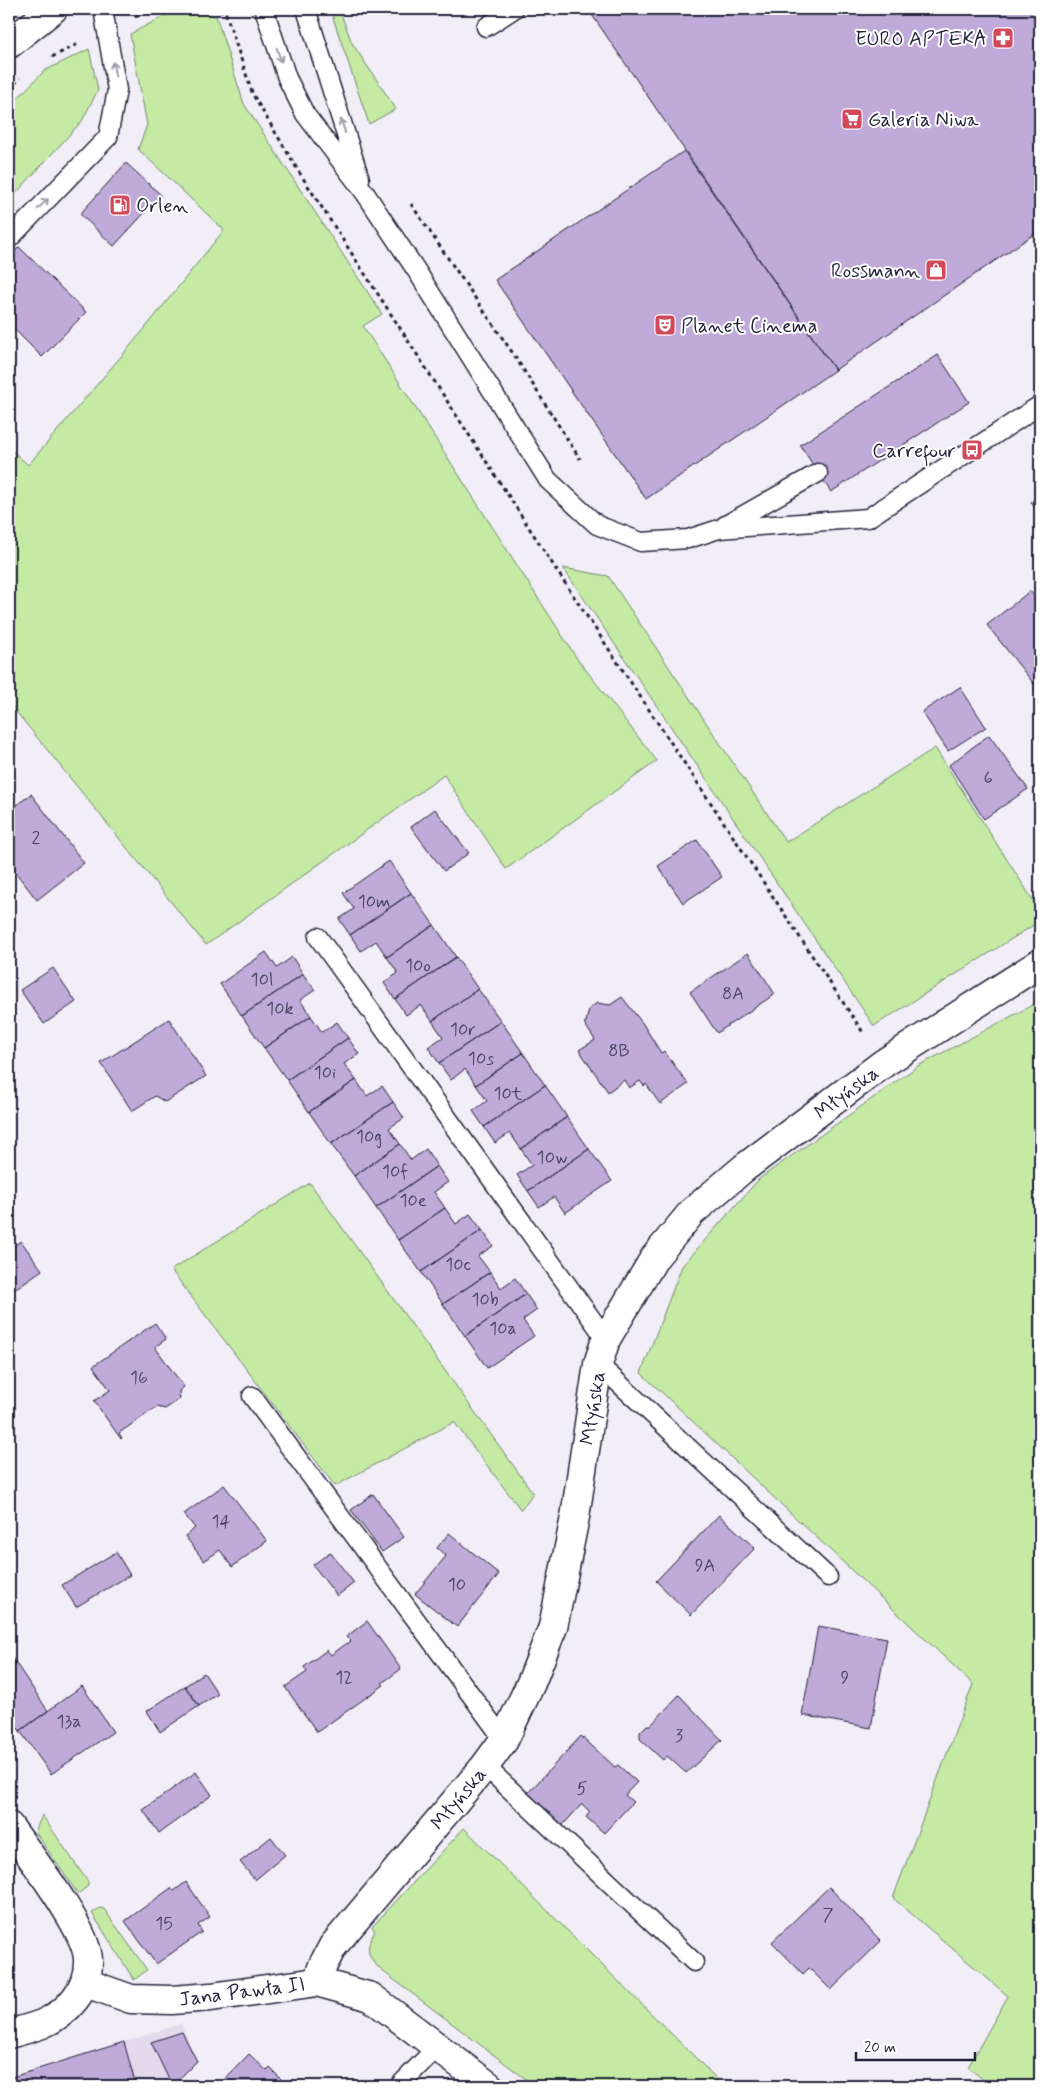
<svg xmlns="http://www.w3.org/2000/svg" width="1049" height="2095" viewBox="0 0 1049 2095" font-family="Mynerve,sans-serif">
  <rect width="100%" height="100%" fill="#f2eef7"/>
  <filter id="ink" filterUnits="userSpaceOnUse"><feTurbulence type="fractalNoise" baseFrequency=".02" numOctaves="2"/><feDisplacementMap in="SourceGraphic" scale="10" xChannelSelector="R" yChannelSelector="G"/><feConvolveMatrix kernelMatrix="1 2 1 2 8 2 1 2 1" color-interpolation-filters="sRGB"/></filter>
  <g filter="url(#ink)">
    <path fill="#e3daee" d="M181 2024 197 2061 172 2086H9V2078Z"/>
    <path fill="#c4eaa4" stroke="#738670" d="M178 9 216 16 244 104 382 314 363 326 578 660 657 761 506 869 444 775 206 945 9 703V448L28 465 142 332 224 230 138 149 147 125 130 34Z
      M330 9H339L352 43 396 109 369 124Z
      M89 49 98 90 82 121 9 201V107L44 71Z
      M563 568 608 576 786 842 935 748 1040 911V921L874 1026Z
      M1040 1001V2086H991L968 2067 1008 1996 893 1898 973 1684 641 1373 682 1266 759 1179 918 1066Z
      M310 1183 533 1493 521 1510 454 1422 335 1486 171 1270Z
      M42 1815 88 1882V1886L78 1894 35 1832Z
      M464 1828 724 2086H535L381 1970C366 1955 365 1949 375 1931L372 1927Z
      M100 1908 104 1909 147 1970 134 1980 92 1913Z"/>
    <path fill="#bfaad9" stroke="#22223b" d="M588 9H1040V230L835 370Z
      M684 151 835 370 646 499 495 280Z
      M126 163 161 195 114 246 80 214Z
      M19 247 86 312 42 357 9 324V258Z
      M938 355 969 402 831 492 800 445Z
      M1040 495V515L1031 502Z
      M1030 591 1040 603V679L1034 684 987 625Z
      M960 687 986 727 948 751 922 712Z
      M989 735 1028 789 984 819 949 765Z
      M31 794 84 863 37 900 9 864V811Z
      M435 809 469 853 444 871 411 827Z
      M697 840 722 877 683 903 658 866Z
      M389 861 411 893 350 935 339 919 354 909 343 893Z
      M411 893 434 925 387 957 376 941 361 951 350 935Z
      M434 925 456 957 395 999 384 983 398 973 387 957Z
      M266 952 277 968 292 957 303 974 242 1016 220 984Z
      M748 953 775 994 717 1033 690 992Z
      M456 957 478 989 432 1021 421 1005 406 1015 395 999Z
      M53 968 76 1002 44 1024 20 990Z
      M303 974 315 990 300 1000 311 1016 264 1048 242 1016Z
      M478 989 501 1021 439 1063 428 1047 443 1037 432 1021Z
      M622 997 643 1024 661 1053 664 1051 688 1084 660 1104 646 1084 644 1086 640 1081 629 1088 624 1080 608 1092 579 1050 595 1040 584 1023 586 1022 589 1009 597 1003 610 1005Z
      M311 1016 322 1032 337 1022 348 1038 287 1080 264 1048Z
      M169 1019 206 1076 165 1102 155 1096 132 1111 101 1063Z
      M501 1021 523 1053 476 1085 465 1069 451 1080 439 1063Z
      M348 1038 359 1054 344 1064 356 1080 309 1112 287 1080Z
      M523 1053 545 1085 484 1127 473 1111 487 1101 476 1085Z
      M356 1080 367 1096 382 1086 393 1102 331 1144 309 1112Z
      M545 1085 567 1117 521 1149 510 1133 495 1143 484 1127Z
      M393 1102 404 1118 389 1128 400 1144 354 1176 331 1144Z
      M567 1117 589 1149 528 1191 517 1175 532 1165 521 1149Z
      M400 1144 411 1160 426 1149 437 1166 376 1208 354 1176Z
      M589 1149 612 1181 565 1213 554 1197 539 1207 528 1191Z
      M437 1166 448 1182 434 1192 445 1208 398 1240 376 1208Z
      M445 1208 456 1224 470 1214 482 1230 421 1272 398 1240Z
      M482 1230 493 1246 478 1256 490 1272 443 1304 421 1272Z
      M21 1241 42 1270 9 1293V1249Z
      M490 1272 501 1288 515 1278 526 1294 465 1336 443 1304Z
      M526 1294 537 1310 523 1320 534 1336 487 1368 465 1336Z
      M155 1323 166 1339 155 1347 184 1387 179 1391 180 1399 165 1409 157 1407 119 1433 122 1438 121 1439 94 1401 110 1390 93 1366Z
      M224 1485 267 1541 232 1567 220 1550 204 1561 185 1536 195 1528 184 1514Z
      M373 1494 404 1537 382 1552 351 1510Z
      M719 1515 755 1548 691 1615 656 1581Z
      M449 1533 499 1574 457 1627 415 1594 446 1556 437 1548Z
      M116 1552 130 1575 76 1607 62 1585Z
      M330 1552 354 1583 337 1596 313 1565Z
      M367 1621 401 1669 382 1683 384 1685 317 1732 285 1687 307 1672 304 1667 327 1650 331 1655 350 1641 346 1637Z
      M818 1626 887 1638 871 1728 802 1715Z
      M9 1653 48 1711 20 1731 15 1724 9 1729Z
      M204 1673 218 1694 199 1706 185 1686Z
      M82 1686 113 1732 51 1774 20 1731Z
      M185 1686 199 1706 160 1732 147 1711Z
      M679 1695 722 1740 686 1773 667 1756 663 1760 640 1739V1732L647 1725H651Z
      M581 1736 615 1767 618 1765 637 1782 625 1795 633 1802 604 1833 586 1817 590 1812 582 1804 561 1827 527 1794Z
      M196 1772 212 1795 159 1833 143 1810Z
      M271 1837 285 1855 255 1880 240 1862Z
      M186 1882 210 1917 198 1925 202 1932 156 1964 125 1921 171 1888 174 1891Z
      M829 1887 881 1941 831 1990 809 1968 803 1974 772 1942Z
      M182 2032 197 2061 172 2086 151 2042Z
      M124 2042 136 2086H9V2078Z
      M249 2054 267 2071 270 2068 288 2086H224L221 2083Z"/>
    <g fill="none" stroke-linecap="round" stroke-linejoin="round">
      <g stroke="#22223b" stroke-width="21">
        <path id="lane" d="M264 9 287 78 305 114 365 193 418 273 548 480 597 525 641 542 688 539 719 529 868 518 1040 405
          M306 9 360 179
          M486 27 514 9
          M9 239 108 137 117 90 103 9
          M724 526 818 473
          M318 937 606 1339
          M598 1364 828 1577
          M252 1396 504 1740
          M485 1766 694 1962
          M399 2086 437 2047"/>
      </g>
      <g stroke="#22223b" stroke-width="31">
        <path id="street" d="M9 1826C28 1853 88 1930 88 1960 89 1989 68 2013 42 2024 31 2028 20 2031 9 2034
          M317 1982 323 1965 333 1946 485 1766 504 1740 531 1683 553 1627 575 1517 598 1364 606 1339 655 1257 692 1212 744 1168 884 1063 1040 963
          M86 1983 131 1999 172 2000 211 1997 317 1982 371 1997 489 2086"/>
      </g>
      <g stroke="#22223b" stroke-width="31">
        <path id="secondary" d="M9 44 53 9"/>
      </g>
      <path stroke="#22223b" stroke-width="3" stroke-dasharray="4 4" stroke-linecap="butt" d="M211 9 225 11 253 95 299 172 559 574 864 1034
        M135 17 153 9
        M52 57 80 43
        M9 90 20 78
        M411 204 514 355 580 459"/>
      <use href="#lane" stroke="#fff" stroke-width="18"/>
      <use href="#street" stroke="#fff" stroke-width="28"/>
      <use href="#secondary" stroke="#fff" stroke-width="28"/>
    </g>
    <defs><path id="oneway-shaft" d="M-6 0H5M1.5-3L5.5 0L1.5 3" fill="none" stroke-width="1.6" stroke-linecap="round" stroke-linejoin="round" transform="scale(1.25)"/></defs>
    <g stroke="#9c9ca7">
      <use href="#oneway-shaft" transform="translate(279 55) rotate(72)"/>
      <use href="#oneway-shaft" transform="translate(114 69) rotate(-100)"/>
      <use href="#oneway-shaft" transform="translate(343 126) rotate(-108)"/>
      <use href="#oneway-shaft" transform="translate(43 204) rotate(-45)"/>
    </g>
  </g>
  <defs>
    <g id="pharmacy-square" transform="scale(1.125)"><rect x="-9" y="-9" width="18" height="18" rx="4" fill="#d1495b" stroke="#fff"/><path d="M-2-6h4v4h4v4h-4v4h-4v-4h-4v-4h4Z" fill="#fff"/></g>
    <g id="supermarket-square" transform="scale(1.125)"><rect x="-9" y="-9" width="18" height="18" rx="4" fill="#d1495b" stroke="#fff"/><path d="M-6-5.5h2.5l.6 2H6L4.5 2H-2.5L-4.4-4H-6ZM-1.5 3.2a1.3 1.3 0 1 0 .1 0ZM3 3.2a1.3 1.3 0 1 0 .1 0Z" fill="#fff"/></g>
    <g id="fuel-square" transform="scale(1.125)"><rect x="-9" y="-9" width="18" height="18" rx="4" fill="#d1495b" stroke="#fff"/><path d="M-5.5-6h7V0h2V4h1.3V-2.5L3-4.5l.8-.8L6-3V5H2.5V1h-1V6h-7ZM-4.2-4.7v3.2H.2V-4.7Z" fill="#fff"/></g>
    <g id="shop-square" transform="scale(1.125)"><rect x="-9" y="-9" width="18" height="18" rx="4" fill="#d1495b" stroke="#fff"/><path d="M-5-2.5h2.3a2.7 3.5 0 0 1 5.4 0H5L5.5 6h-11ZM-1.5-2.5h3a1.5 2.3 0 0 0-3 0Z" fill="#fff"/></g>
    <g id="theatre-square" transform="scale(1.125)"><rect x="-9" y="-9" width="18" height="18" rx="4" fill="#d1495b" stroke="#fff"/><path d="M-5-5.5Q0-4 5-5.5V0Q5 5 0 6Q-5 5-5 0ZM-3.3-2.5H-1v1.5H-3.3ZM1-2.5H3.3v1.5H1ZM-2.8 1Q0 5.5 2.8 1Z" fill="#fff"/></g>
    <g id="bus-square" transform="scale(1.125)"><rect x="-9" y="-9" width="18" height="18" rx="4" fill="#d1495b" stroke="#fff"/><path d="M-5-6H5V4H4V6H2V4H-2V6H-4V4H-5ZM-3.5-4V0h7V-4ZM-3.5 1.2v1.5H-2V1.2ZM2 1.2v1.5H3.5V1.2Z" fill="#fff"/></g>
  </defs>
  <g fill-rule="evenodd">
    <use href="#pharmacy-square" x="1003" y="38"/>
    <use href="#supermarket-square" x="852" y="119"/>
    <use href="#fuel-square" x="120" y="205"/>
    <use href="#shop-square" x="936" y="270"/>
    <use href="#theatre-square" x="665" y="325"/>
    <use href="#bus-square" x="972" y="450"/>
  </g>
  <g text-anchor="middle" stroke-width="4" stroke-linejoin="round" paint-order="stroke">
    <g font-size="18" fill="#494462">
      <text x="988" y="783">6</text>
      <text x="36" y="843">2</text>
      <text x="374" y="907">10m</text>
      <text x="418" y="971">10o</text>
      <text x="262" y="985">10l</text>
      <text x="733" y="999">8A</text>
      <text x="280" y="1014">10k</text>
      <text x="463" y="1035">10r</text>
      <text x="619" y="1056">8B</text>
      <text x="481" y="1064">10s</text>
      <text x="325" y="1078">10i</text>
      <text x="508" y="1099">10t</text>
      <text x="369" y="1142">10g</text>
      <text x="552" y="1163">10w</text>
      <text x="395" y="1177">10f</text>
      <text x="413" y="1206">10e</text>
      <text x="458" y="1270">10c</text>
      <text x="485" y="1305">10b</text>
      <text x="503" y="1334">10a</text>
      <text x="139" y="1383">16</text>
      <text x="221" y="1527">14</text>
      <text x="705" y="1571">9A</text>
      <text x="457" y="1590">10</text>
      <text x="344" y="1683">12</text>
      <text x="845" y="1683">9</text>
      <text x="69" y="1727">13a</text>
      <text x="679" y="1741">3</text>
      <text x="582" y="1794">5</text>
      <text x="828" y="1920">7</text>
      <text x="164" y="1929">15</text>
    </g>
    <g font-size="20" fill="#22223b" stroke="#fff" text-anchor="end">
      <text x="987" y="45">EURO APTEKA</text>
      <text x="868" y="126" text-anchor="start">Galeria Niwa</text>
      <text x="136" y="212" text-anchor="start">Orlen</text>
      <text x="920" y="277">Rossmann</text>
      <text x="681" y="332" text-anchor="start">Planet Cinema</text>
      <text x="956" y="457">Carrefour</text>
    </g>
    <g font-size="20" fill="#22223b" stroke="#fff">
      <text transform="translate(846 1092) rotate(-37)" y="7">Młyńska</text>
      <text transform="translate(592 1408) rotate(-81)" y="7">Młyńska</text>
      <text transform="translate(458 1798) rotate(-50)" y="7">Młyńska</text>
      <text transform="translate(242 1991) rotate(-7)" y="7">Jana Pawła II</text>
    </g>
  </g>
  <rect width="1049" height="2095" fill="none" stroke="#fff" stroke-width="30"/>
  <rect x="15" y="15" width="1019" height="2065" fill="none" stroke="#22223b" stroke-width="2" filter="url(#ink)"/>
  <path d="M856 2052v8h119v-8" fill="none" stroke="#22223b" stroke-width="2.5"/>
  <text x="864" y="2052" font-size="15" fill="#22223b" stroke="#ffffff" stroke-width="4" paint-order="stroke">20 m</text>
</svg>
